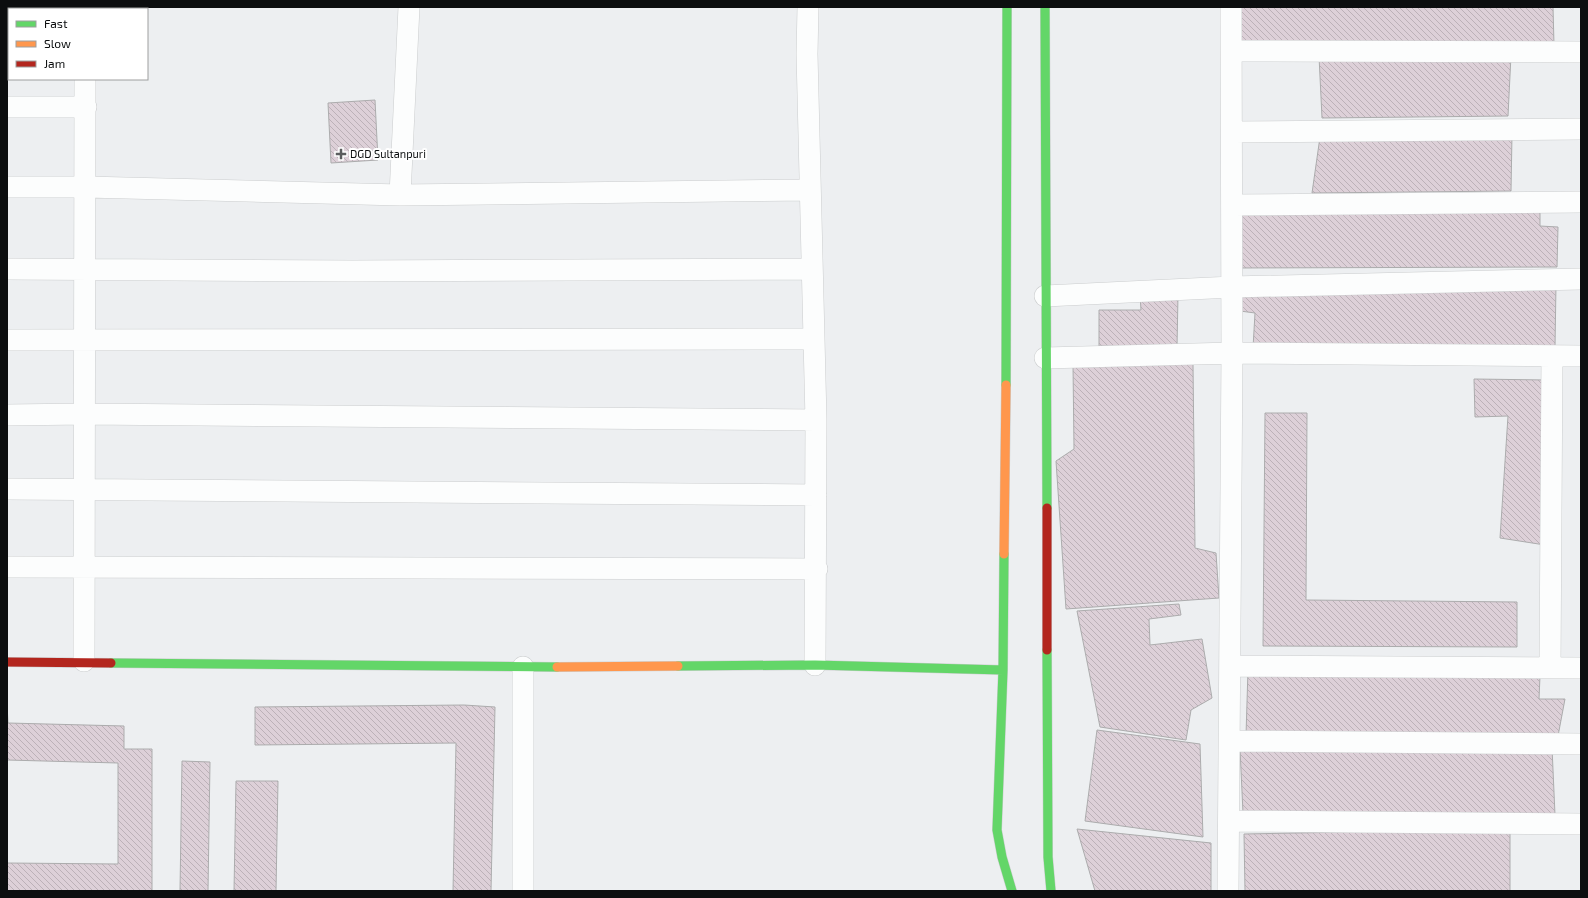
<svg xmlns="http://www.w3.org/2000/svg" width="1588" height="898" viewBox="0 0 1588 898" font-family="'Exo 2',sans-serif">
  <defs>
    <pattern id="building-back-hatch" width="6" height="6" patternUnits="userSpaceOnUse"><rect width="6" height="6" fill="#ddd0d8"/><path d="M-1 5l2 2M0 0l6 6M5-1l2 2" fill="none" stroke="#bcb1b8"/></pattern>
  </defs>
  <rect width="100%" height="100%" fill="#edeff1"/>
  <path fill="url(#building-back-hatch)" stroke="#acacad" d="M1240 7H1553L1554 45 1239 46Z
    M1511 55 1508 116 1322 118 1319 56Z
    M375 100 378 160 331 163 328 103Z
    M1512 134 1511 191 1312 193 1320 137Z
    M1540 206V226L1558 227 1557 267 1236 268 1238 211Z
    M1556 284 1555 347 1253 348 1255 313 1240 311 1241 290Z
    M1140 295H1178L1177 347 1099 346V310H1141Z
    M1193 364 1195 548 1216 553 1219 598 1066 609 1056 461 1074 449 1073 365Z
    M1474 379 1547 380 1545 545 1500 538 1508 416 1475 417Z
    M1265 413H1307L1306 600 1517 602V647L1263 646Z
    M1179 604 1181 615 1149 619 1150 645 1202 639 1212 698 1191 710 1186 740 1100 727 1077 611Z
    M1248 669 1540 676 1539 699H1565L1558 736H1246Z
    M7 704 8 723 124 726V749H152V891H7V863L118 864V763L7 760V814Z
    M464 705 495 707 491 891H453L456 743 255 745V707Z
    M1097 730 1200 744 1203 837 1085 821Z
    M1552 747 1555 815 1243 813 1240 749Z
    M182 761 210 762 208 891H180Z
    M236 781H278L276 891H234Z
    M1077 829 1211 843V891H1095Z
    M1510 829V891H1245L1244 834Z"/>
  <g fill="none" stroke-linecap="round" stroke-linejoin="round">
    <g stroke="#cbcdce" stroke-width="22">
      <path id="street" d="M808 7 807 54 816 420 815 665
        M86 9V7
        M7 39H9
        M1231 51 1581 52
        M7 107H86
        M1232 132 1581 129
        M7 187H86L400 195 810 190
        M400 195 409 7
        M1232 205 1581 202
        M7 269 352 271 812 269
        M1045 296 1232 287 1581 279
        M7 340 814 339
        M1045 358 1232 353 1581 356
        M7 415 85 414 816 420
        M7 489 816 495
        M7 567 817 569
        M84 661 85 79
        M1231 666 1581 668
        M1550 668 1552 356
        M1230 741 1581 744
        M1229 821 1581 824
        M523 891V667
        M1228 891 1232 353 1231 7"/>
    </g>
    <g stroke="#cbcdce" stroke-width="10">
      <path id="fast" d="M1045 7 1047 508
        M1006 385 1007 7
        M1004 554 1003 670 997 830 1002 857 1012 891
        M1047 650 1048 857 1051 891
        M111 663 557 667
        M678 666 815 665 1003 670"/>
    </g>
    <g stroke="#cbcdce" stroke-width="10">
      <path id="slow" d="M1004 554 1006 385
        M557 667 678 666"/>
    </g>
    <g stroke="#cbcdce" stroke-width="10">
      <path id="jam" d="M1047 508V650
        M7 662 111 663"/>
    </g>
    <use href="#street" stroke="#fcfdfd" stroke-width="21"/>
    <use href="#fast" stroke="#63d668" stroke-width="9"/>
    <use href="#slow" stroke="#ff974d" stroke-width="9"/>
    <use href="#jam" stroke="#b3261e" stroke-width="9"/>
  </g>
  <path fill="#5b5d5e" stroke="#fff" stroke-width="1.5" d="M339 148h4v4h4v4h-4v4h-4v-4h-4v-4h4z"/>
  <g text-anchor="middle" stroke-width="4" stroke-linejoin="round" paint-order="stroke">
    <g font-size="11" fill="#0c0e0f" stroke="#fff" text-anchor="start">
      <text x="350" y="158">DGD Sultanpuri</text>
    </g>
  </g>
  <rect width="1588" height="898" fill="none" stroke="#0c0e0f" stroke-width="16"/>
  <rect x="8" y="8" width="140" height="72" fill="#ffffff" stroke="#9e9f9f"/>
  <rect x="16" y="21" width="20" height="6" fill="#63d668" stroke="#9e9f9f"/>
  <text x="44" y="28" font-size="12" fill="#0c0e0f">Fast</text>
  <rect x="16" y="41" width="20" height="6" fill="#ff974d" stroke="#9e9f9f"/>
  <text x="44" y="48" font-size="12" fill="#0c0e0f">Slow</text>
  <rect x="16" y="61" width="20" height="6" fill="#b3261e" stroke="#9e9f9f"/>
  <text x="44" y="68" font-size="12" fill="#0c0e0f">Jam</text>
</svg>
